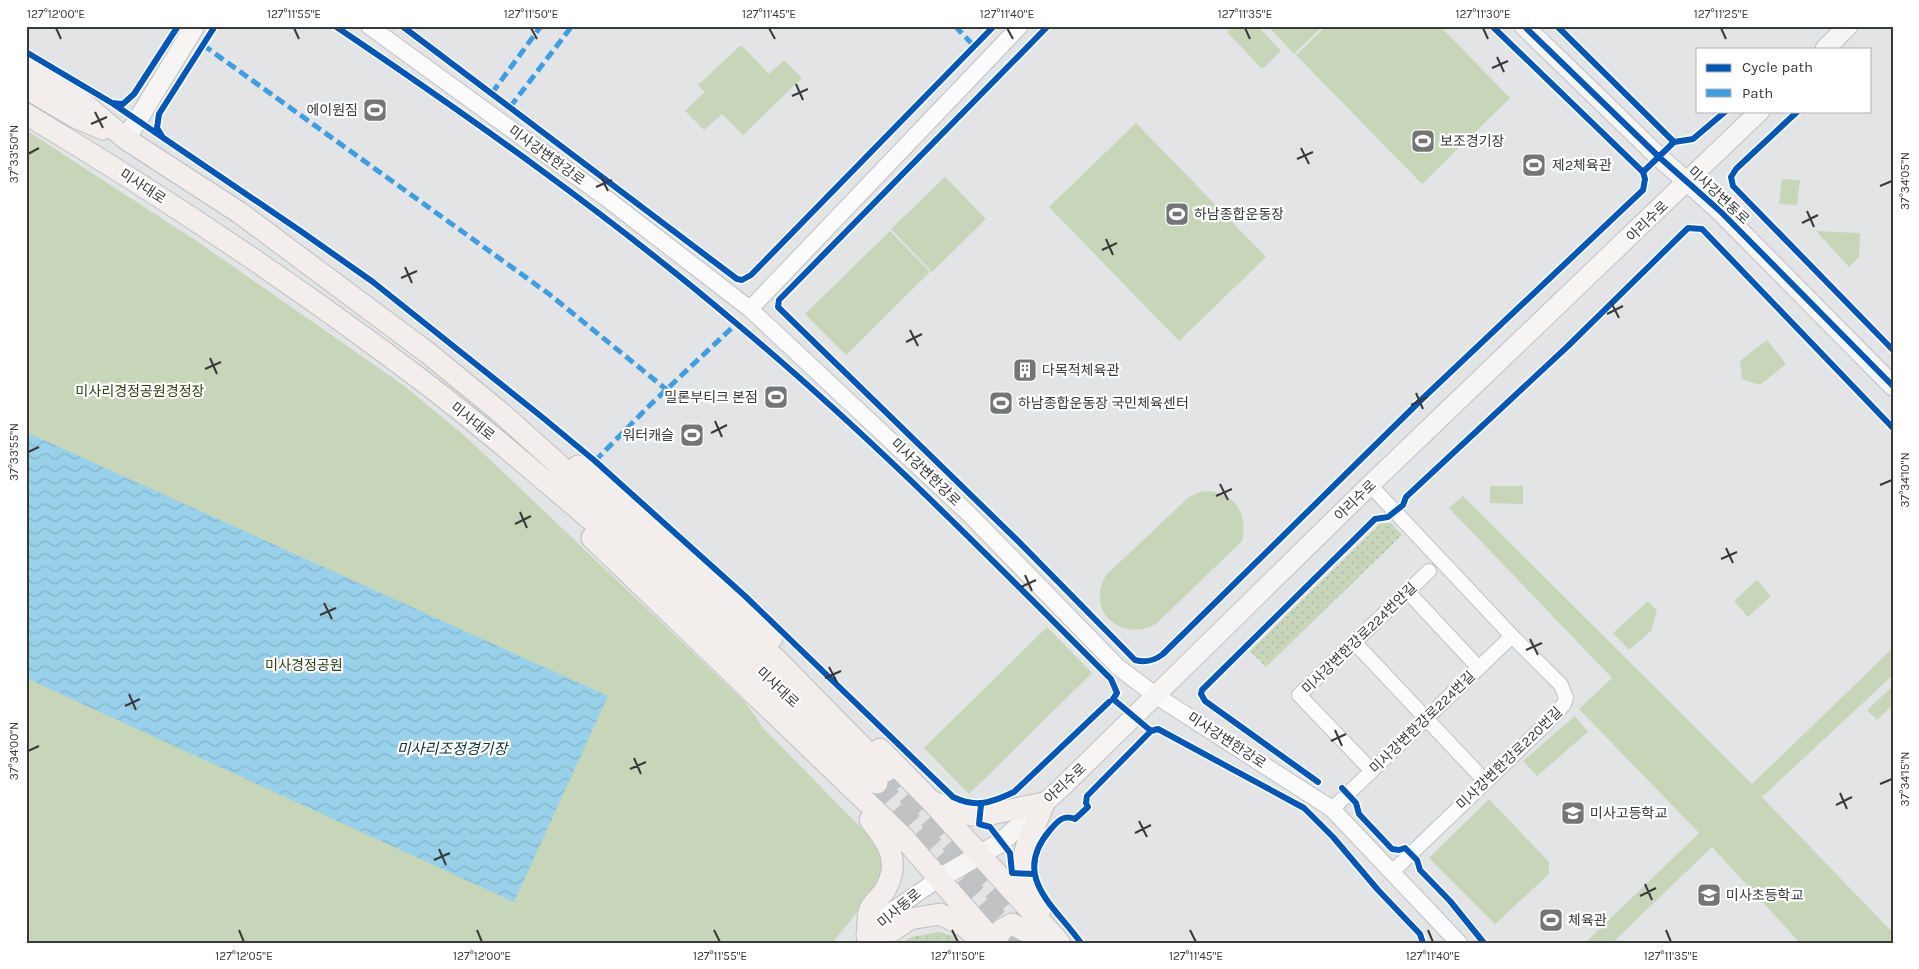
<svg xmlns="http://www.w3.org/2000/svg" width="1919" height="969" viewBox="0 0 1919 969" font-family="Karla,'Noto Sans KR',sans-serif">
  <defs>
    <pattern id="grass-dots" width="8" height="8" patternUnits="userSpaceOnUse" patternTransform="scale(1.25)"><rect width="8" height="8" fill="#c7d6b9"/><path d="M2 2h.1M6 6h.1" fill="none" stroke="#acb8a0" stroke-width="1.8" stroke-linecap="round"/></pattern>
    <pattern id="water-waves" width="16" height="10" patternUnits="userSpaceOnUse" patternTransform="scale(1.25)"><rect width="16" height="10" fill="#98d1e9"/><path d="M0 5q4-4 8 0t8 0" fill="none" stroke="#84b4c9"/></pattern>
  </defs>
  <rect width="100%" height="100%" fill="#e2e4e6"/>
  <path fill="url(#grass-dots)" d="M1391 523 1402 535 1266 667 1250 651 1380 524Z
    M939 932 953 936 960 943H903L911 937Z"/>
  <path fill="#c7d6b9" d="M1234 26H1258L1281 51 1262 69 1227 32Z
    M1268 26H1323L1294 54Z
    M1326 26H1440L1510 98 1422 184 1296 55Z
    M741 45 769 74 784 60 802 78 743 135 722 114 704 130 685 111 705 92 698 85Z
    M1136 123 1266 257 1179 341 1049 207Z
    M26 130 201 244 403 385 465 436 745 702 764 729 875 842 884 864 882 882 832 943H26Z
    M945 177 986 219 932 272 891 229Z
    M1782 179 1800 180 1797 205 1779 204Z
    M890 231 930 272 846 355 805 314Z
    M1816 231 1860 233 1859 257 1849 267Z
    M1767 340 1786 364 1760 385 1742 379 1740 361Z
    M1490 486H1523V504L1490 503Z
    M1208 491C1236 493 1248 515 1242 541L1156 624C1121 643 1085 611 1106 575L1189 497 1200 492Z
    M1463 496 1752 784 1893 648V675L1762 797 1893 933V943H1800L1712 847 1612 943H1585L1699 833 1579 709 1612 678 1449 508Z
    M1757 580 1771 596 1748 617 1734 601Z
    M1648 601 1657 611 1651 631 1629 650 1613 633Z
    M1047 627 1092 673 969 794 924 748Z
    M1892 687 1893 705 1877 720 1867 710Z
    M1575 716 1588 732 1537 776 1523 761Z
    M1489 799 1549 862V874L1495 924 1429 858Z"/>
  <path fill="url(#water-waves)" d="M26 432 608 696 514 902 26 678Z"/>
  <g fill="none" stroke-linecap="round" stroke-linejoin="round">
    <path stroke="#c0c2c4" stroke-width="21" stroke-dasharray="21 11" stroke-linecap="butt" d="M886 771 1034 935
      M877 783 1019 943"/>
    <g stroke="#c0c1c3" stroke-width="16">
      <path id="minor" d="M1370 485 1512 636 1561 685 1566 698 1564 704 1548 722 1392 872
        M1407 591 1479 668
        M1354 642 1485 781
        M1371 770 1299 695 1429 571
        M1332 809 1512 636"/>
    </g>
    <g stroke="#c0c1c3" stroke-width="18">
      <path id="tertiary" d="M369 26 606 198 750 309 968 513 1118 667 1155 695 1332 809 1459 943
        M750 309 1020 26
        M866 937 890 912 940 878"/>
    </g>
    <g stroke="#c0c1c3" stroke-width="21">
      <path id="secondary" d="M1524 26 1659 157 1720 211 1893 386
        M1825 49 1848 26
        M126 139 195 26
        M940 878 1000 843 1060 789 1370 485 1760 111"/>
    </g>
    <g stroke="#bebfc0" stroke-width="23">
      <path id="primary" d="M26 67 83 103 126 139 240 213 428 353 500 412 777 660 886 771
        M26 88 75 117 103 129
        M26 114C163 196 296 285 424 382 467 415 509 450 550 485 663 580 771 680 877 783
        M578 466 732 597 772 638
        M592 538 903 837 995 943
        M880 749 931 801 1060 943
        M933 802 972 815 991 814 1044 803
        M870 820C889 843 901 862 885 890 881 897 873 902 870 909 867 916 868 928 867 936L892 931 910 919 940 914 964 926 981 941
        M1040 910C1036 898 1028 890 1025 878 1018 851 1036 827 1044 803
        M996 943 1001 930 1012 924 1039 938 1055 937"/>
    </g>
    <use href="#minor" stroke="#fbfbfb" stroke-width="14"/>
    <use href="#tertiary" stroke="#fbfbfb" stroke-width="16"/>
    <use href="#secondary" stroke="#f7f5f4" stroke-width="19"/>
    <use href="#primary" stroke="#f3eeec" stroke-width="21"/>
    <path stroke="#3e9ee2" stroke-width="5" stroke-dasharray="10 5" stroke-linecap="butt" d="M955 26 975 47
      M203 45 549 294 667 390
      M492 93 541 26
      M510 107 572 26
      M595 461 649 406 737 323"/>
    <g stroke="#fff" stroke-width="9">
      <path id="cycleway" d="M335 26C473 119 610 216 737 324 869 434 990 558 1111 679L1117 693 1113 699 1151 731
        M402 26 737 279 742 280 751 275 994 26
        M1048 26 779 300 778 307 1018 541 1135 660C1146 663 1154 661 1163 654L1420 401 1643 190 1645 179 1643 172 1492 26
        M1524 26 1659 157 1720 211 1893 386
        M1557 26 1674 142
        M26 52 112 103 302 232 373 282 542 417 595 461 745 596 953 797C976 808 991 803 1014 792L1109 702
        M112 103 123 104 134 94 178 26
        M1798 111 1736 169 1731 177 1733 186 1893 350
        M162 136 157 128 159 114 215 26
        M1643 172 1674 142 1693 139 1726 111
        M1318 782 1205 701 1201 694 1202 690 1375 519 1388 517 1403 505 1406 497 1568 346 1688 228 1702 229 1893 428
        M1342 788 1356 803 1359 814 1392 849 1399 850 1405 848 1417 860 1420 870 1450 901 1484 943
        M981 805 979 824 990 827 1010 853 1012 873 1034 874
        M1081 943C1055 906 1010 877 1050 830 1057 822 1063 814 1075 819L1088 807 1086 803 1087 796 1151 731 1158 729 1304 808 1333 837 1378 890 1420 934 1423 943"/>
    </g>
    <use href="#cycleway" stroke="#0057b8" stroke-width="6"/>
  </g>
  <path fill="none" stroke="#38393b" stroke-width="2" d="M56 28 61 39M294 28 299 39M531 28 537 39M769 28 775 39M1007 28 1013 39M1245 28 1250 39M1483 28 1488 39M1721 28 1726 39M1497 57 1504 72M1492 68 1508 61M796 84 803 100M792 96 808 89M95 112 103 128M91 124 107 117M1301 148 1309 164M28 154 39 148M1297 159 1313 152M601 176 608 191M1880 186 1892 181M596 187 612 180M1807 211 1814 227M1802 223 1818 215M1106 239 1113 255M1102 250 1117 243M405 267 412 283M401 278 417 271M1611 302 1619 318M1607 314 1623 306M910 330 918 346M906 342 922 334M210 358 217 374M205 369 221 362M1416 393 1423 409M1411 405 1427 397M715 421 722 437M711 433 727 425M28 452 39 447M1220 484 1228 500M1880 485 1892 480M1216 496 1232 489M520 512 527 528M515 524 531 516M1726 548 1733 563M1721 559 1737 552M1025 575 1032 591M1021 587 1036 580M324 603 332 619M320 615 336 608M1530 639 1538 655M1526 650 1542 643M829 667 837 682M825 678 841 671M129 694 136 710M125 706 140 699M1335 730 1342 746M1331 741 1346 734M28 751 39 746M634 758 641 774M630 769 646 762M1880 784 1892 779M1840 793 1847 809M1836 805 1852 797M1139 821 1147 837M1135 833 1151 825M439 849 446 865M434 860 450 853M1645 884 1652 900M1640 896 1656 888M239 930 244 942M477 930 482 942M714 930 720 942M952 930 958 942M1190 930 1196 942M1428 930 1433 942M1666 930 1671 942"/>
  <defs>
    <g id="stadium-square" transform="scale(1.25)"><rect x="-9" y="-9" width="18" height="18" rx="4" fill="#747577" stroke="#fff"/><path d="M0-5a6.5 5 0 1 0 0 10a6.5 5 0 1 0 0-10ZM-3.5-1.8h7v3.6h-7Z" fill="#fff"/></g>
    <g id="building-square" transform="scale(1.25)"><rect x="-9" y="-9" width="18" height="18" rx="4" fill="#747577" stroke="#fff"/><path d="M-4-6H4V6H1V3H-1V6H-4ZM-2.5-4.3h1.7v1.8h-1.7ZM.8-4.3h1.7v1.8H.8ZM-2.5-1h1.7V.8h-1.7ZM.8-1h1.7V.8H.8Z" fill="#fff"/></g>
    <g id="school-square" transform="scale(1.25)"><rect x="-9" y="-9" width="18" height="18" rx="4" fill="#747577" stroke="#fff"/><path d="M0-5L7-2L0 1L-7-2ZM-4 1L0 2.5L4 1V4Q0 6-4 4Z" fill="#fff"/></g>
  </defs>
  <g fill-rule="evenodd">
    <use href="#stadium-square" x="375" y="110"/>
    <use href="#stadium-square" x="1423" y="141"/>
    <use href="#stadium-square" x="1534" y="165"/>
    <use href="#stadium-square" x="1177" y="214"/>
    <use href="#building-square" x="1025" y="370"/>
    <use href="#stadium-square" x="776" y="397"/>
    <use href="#stadium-square" x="1001" y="403"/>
    <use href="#stadium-square" x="692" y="435"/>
    <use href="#school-square" x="1573" y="813"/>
    <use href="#school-square" x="1709" y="895"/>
    <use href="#stadium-square" x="1551" y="920"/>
  </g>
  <g text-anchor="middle" stroke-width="4.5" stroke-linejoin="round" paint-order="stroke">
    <g font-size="14" fill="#38393b" stroke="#fff" text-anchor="start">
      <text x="358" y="115" text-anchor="end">에이원짐</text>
      <text x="1440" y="146">보조경기장</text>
      <text x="1552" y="170">제2체육관</text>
      <text x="1194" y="219">하남종합운동장</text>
      <text x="1042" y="375">다목적체육관</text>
      <text x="758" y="402" text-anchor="end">밀론부티크 본점</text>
      <text x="1018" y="408">하남종합운동장 국민체육센터</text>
      <text x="674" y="440" text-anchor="end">워터캐슬</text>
      <text x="1590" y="818">미사고등학교</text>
      <text x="1726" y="900">미사초등학교</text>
      <text x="1568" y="925">체육관</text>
    </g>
    <g font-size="14" fill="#38393b" stroke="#fff">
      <text transform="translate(547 155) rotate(36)" y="5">미사강변한강로</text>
      <text transform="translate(143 186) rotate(33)" y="5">미사대로</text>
      <text transform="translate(1719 195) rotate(43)" y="5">미사강변동로</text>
      <text transform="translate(1647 221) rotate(-44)" y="5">아리수로</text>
      <text transform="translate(473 421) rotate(39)" y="5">미사대로</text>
      <text transform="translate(926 472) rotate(44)" y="5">미사강변한강로</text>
      <text transform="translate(1355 500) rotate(-44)" y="5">아리수로</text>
      <text transform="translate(1359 638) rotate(-44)" y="5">미사강변한강로224번안길</text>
      <text transform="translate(778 687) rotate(43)" y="5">미사대로</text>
      <text transform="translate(1422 722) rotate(-44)" y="5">미사강변한강로224번길</text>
      <text transform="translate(1227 740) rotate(33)" y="5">미사강변한강로</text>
      <text transform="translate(1509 758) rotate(-44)" y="5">미사강변한강로220번길</text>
      <text transform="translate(1065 783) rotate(-43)" y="5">아리수로</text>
      <text transform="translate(899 908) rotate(-40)" y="5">미사동로</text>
    </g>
    <g font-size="14" fill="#2c3f10" stroke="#fff">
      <text x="140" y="396">미사리경정공원경정장</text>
      <text x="304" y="670">미사경정공원</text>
    </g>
    <g font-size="15" font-style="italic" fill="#0a313f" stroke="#fff">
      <text x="452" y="754">미사리조정경기장</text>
    </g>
  </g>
  <rect width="1919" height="969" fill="none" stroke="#ffffff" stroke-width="55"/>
  <rect x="1696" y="48" width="175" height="65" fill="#ffffff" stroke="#afb0b1"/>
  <rect x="1706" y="64" width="25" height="8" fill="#0057b8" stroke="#afb0b1"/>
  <text x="1742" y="72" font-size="15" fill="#38393b">Cycle path</text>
  <rect x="1706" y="89" width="25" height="8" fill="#3e9ee2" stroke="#afb0b1"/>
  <text x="1742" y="98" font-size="15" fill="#38393b">Path</text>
  <rect x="28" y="28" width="1864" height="914" fill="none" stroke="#38393b" stroke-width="2"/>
  <g font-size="12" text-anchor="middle" fill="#38393b">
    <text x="56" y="18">127°12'00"E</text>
    <text x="294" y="18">127°11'55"E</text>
    <text x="531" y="18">127°11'50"E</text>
    <text x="769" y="18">127°11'45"E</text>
    <text x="1007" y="18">127°11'40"E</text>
    <text x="1245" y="18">127°11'35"E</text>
    <text x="1483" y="18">127°11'30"E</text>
    <text x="1721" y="18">127°11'25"E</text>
    <text transform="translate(14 154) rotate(-90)" y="4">37°33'50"N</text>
    <text transform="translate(1905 181) rotate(-90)" y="4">37°34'05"N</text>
    <text transform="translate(14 452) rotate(-90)" y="4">37°33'55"N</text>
    <text transform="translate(1905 480) rotate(-90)" y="4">37°34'10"N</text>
    <text transform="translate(14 751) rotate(-90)" y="4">37°34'00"N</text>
    <text transform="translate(1905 779) rotate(-90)" y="4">37°34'15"N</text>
    <text x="244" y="960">127°12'05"E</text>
    <text x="482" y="960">127°12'00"E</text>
    <text x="720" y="960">127°11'55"E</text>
    <text x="958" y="960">127°11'50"E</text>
    <text x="1196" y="960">127°11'45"E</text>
    <text x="1433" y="960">127°11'40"E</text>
    <text x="1671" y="960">127°11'35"E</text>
  </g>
</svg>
